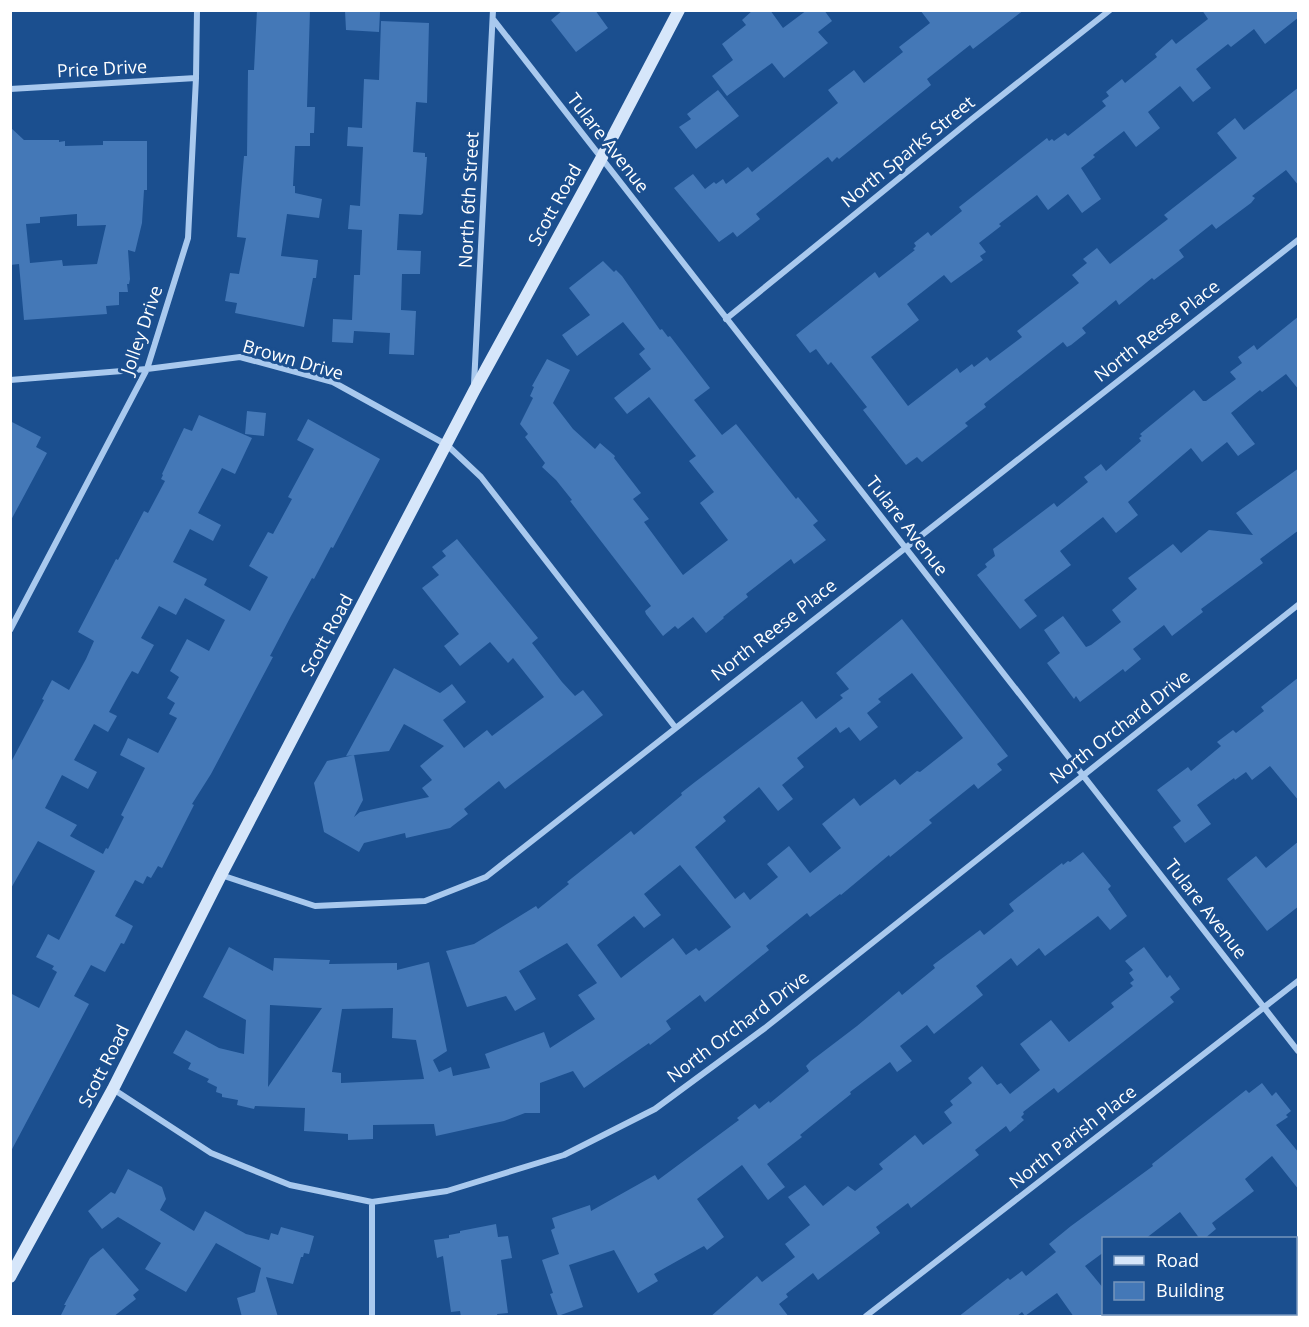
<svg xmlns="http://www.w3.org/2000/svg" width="1309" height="1327" viewBox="0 0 1309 1327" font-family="'Open Sans',sans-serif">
  <rect width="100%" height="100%" fill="#1b4f8f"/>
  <path fill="#4478b7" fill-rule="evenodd" d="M257 10H310L307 107H315L314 133H310V146H295L293 186H295V193L322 199 319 218 287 214 281 256 318 260 316 278H313L304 327 235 313 237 303 225 301 230 273 239 274 246 238 237 237 244 156H247L248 70H254Z
    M563 10H595L608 28 576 52 551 20Z
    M753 10H770L783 28 807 10H824L832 21 818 32 828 43 784 78 772 63 727 96 712 76 733 60 722 44 746 25 742 20Z
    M920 10H1024L973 49 970 45 927 79 931 85 839 159 837 157 832 162 828 157 825 159 756 214 760 219 737 237 733 232 719 242 674 188 693 174 705 189 714 182 716 184 723 179 726 184 748 167 752 172 838 103 828 90 854 70 864 83 903 52 899 47 930 23Z
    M1202 10H1299V17L1265 44 1254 29 1231 47 1228 44 1196 69 1211 88 1193 102 1180 86 1148 112 1160 128 1136 147 1124 131 1093 155 1095 157 1081 168 1101 199 1082 213 1068 194 1048 210 1037 195 999 224 1001 226 979 243 986 252 980 256 983 260 951 283 944 275 907 304 919 320 871 357 908 406 957 368 960 373 972 364 974 367 987 357 990 361 1022 337 1017 331 1079 283 1072 275 1087 263 1083 259 1097 248 1110 264 1168 219 1164 215 1237 158 1217 133 1235 118 1244 130 1299 87V186L1286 170 1252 196 1255 198 1251 203 1216 229 1212 224 1179 250 1184 257 1154 280 1152 278 1119 305 1116 300 1082 328 1086 333 1071 345 1067 347 1063 342 984 404 986 407 965 423 968 426 922 462 917 457 906 465 863 410 867 407 831 362 828 365 816 349 810 353 796 335 875 272 879 278 915 250 913 249 916 246 914 243 928 232 931 236 962 211 959 207 1047 138 1049 141 1052 139 1054 141 1065 133 1068 136 1106 106 1102 101 1109 96 1106 92 1122 79 1125 83 1157 57 1155 54 1172 39 1176 44 1208 19Z
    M345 11 380 12 379 32 346 30Z
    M381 21 429 23 427 103 416 102 413 152 425 153V157H427L423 213 421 215 399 214 397 250 421 251 420 274H402L401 310 416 311 414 355 389 354 390 333 354 331 353 343 332 342 333 319 352 320 354 275H360L362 230 348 229 350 205 360 206 363 147 347 146 348 127 362 128 364 79 379 80Z
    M718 90 739 116 696 149 679 127 691 119 687 114Z
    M10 127 24 140H59V142L65 141V146L103 145V141H147V190H144L142 223 135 252 128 250 130 279 129 284H127L128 292H119V305L106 306 107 314 24 320 19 264 10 265ZM77 214V226L106 225 97 264 63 266 62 260 30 263 26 224 40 223V217Z
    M603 261 614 272 616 270 622 276 660 330 662 329 668 337 670 336 710 388 694 400 722 435 736 424 796 499 798 497 818 521 813 525 826 540 794 564 791 559 746 594 748 597 723 617 724 618 706 633 693 617 678 629 675 626 663 636 646 614 645 611 651 606 570 501 572 500 556 480 542 467 545 463 525 437 528 434 520 424 533 398 530 396 534 387 532 386 547 359 570 370 553 403 573 429 595 449 600 443 615 456 614 458 641 493 633 499 649 519 644 522 683 575 728 540 700 503 714 492 689 461 696 456 649 397 627 414 614 398 651 369 639 354 645 349 623 322 577 356 562 335 590 315 569 288Z
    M1299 316V390L1286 374 1262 392 1260 390 1231 413 1255 444 1238 456 1227 442 1202 462 1191 448 1128 502 1138 515 1116 533 1103 517 1060 551 1071 565 1024 600 1037 616 1020 629 977 575 987 567 985 564 995 556 993 549 1054 503 1057 507 1088 482 1084 477 1101 464 1106 471 1141 441 1139 438 1142 436 1140 434 1194 390 1203 401H1206L1236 379 1230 372 1242 363 1238 357 1254 345 1257 350Z
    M247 411 266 413 264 436 245 434Z
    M199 415 252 438 235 474 222 468 198 513 221 525 213 541 190 529 173 562 207 579 204 585 250 611 268 577 249 566 268 532 273 534 292 499 288 497 314 449 297 440 308 419 380 459 333 548 331 547 314 579 312 578 291 616 270 656 273 657 211 774 192 804 194 805 162 868 158 866 151 878 147 876 143 884 135 880 115 916 133 926 124 944 121 943 105 972 91 965 74 996 89 1004 10 1153V993L39 1008 57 972 52 969 54 966 36 957 48 934 59 940 95 871 38 841 10 890V764L44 700 42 699 52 680 69 690 86 659 94 641 78 632 116 559 118 560 144 511 148 513 165 481 161 479 163 475 162 474 184 428 192 431ZM185 598 225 620 209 651 187 639 170 671 179 677 167 698 175 703 169 714 177 718 158 753 128 738 120 755 145 768 121 815 124 817 108 849 106 848 103 854 70 836 77 825 45 808 62 775 88 789 97 772 74 760 94 724 108 732 117 716 109 712 126 681 132 671 138 674 154 645 141 638 159 606 176 615Z
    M10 421 41 437 36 447 47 453 10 522Z
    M1299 468V530L1260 559 1263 563 1201 609 1203 612 1172 636 1164 625 1133 649 1141 659 1125 672 1123 669 1080 702 1076 696 1074 699 1047 663 1060 653 1044 630 1063 616 1086 647 1091 645 1121 622 1112 610 1137 589 1128 578 1173 544 1181 553 1209 530 1253 535 1236 513Z
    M457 539 538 638 532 643 562 682 575 696 583 690 603 715 505 789 499 781 464 809 468 814 450 828 406 838 405 833 364 843 359 852 324 832 314 783 327 761 354 755 363 800 354 817 360 812 429 797 422 788 432 780 420 766 444 746 404 724 389 751 346 756 394 668 440 693 452 684 466 702 443 720 464 748 487 730 492 736 544 697 513 658 508 663 490 642 460 666 444 646 459 634 422 588 439 575 432 567 446 556 442 551Z
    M902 619 1008 756 997 764 1002 770 978 789 974 784 929 820 932 823 890 857 889 855 841 895 840 894 810 917 807 913 766 946 769 950 705 1002 700 995 666 1021 671 1029 650 1045 649 1043 584 1088 573 1071 540 1083V1113H525L504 1121 436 1136 434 1124 373 1125V1139L348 1140V1134L304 1131 305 1108 255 1106 254 1109 237 1105 238 1100 222 1097V1094L216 1092 217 1087 207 1082 209 1079 188 1069 191 1063 173 1053 186 1030 219 1048 244 1054 246 1020 203 997 229 947 273 971 274 958 330 960 329 964 397 963V970L429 962 447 1051 433 1060 439 1072 451 1067 453 1076 490 1068 485 1054 544 1032 550 1048 595 1019 578 995 597 983 567 943 519 971 536 999 515 1011 506 996 467 1007 446 951 474 944 536 906 538 909 569 884 567 882 631 831 634 835 682 795 681 793 695 782 802 701 816 719 843 698 840 695 849 689 836 673ZM912 673 963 738 920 772 917 771 900 785 895 779 860 806 854 798 822 824 841 848 810 873 789 846 767 864 778 877 750 900 744 892 735 899 695 847 726 821 723 817 759 787 778 811 793 799 782 785 804 767 797 758 836 727 840 733 849 727 860 741 878 727 867 713 881 702 878 699ZM680 865 731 927 699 951 696 948 686 955 673 938 621 978 597 945 634 916 644 928 661 915 644 894ZM270 1005 322 1008 268 1087ZM393 1008 392 1038 416 1040 424 1079 341 1083V1073L332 1072 342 1009Z
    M1299 677V801L1270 766 1252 780 1246 772 1235 780 1234 778 1197 805 1211 824 1185 843 1173 827 1181 821 1157 790 1188 767 1191 771 1221 746 1217 742 1233 730 1236 733 1264 711 1261 707Z
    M1299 841V906L1267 931 1227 879 1256 856 1266 868Z
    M1083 852 1111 886 1108 889 1127 916 1110 930 1098 916 1045 956 1039 948 1017 966 1011 958 976 986 983 995 934 1034 927 1025 900 1046 912 1061 897 1072 890 1062 850 1092 851 1094 800 1135 802 1137 767 1164 785 1187 768 1200 742 1165 709 1190 697 1199 724 1237 707 1250 704 1246 654 1274 658 1281 638 1293 614 1250 569 1265 583 1307 558 1316 550 1294 553 1293 542 1260 559 1254 551 1230 555 1228 552 1218 590 1205 591 1211 655 1175 658 1180 739 1120 737 1118 755 1104 759 1109 769 1101 770 1103 809 1071 806 1066 811 1061 857 1026 899 991 902 995 935 968 933 965 980 930 984 935 1014 911 1009 904 1062 863 1063 865 1068 861 1070 862Z
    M1144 947 1167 978 1170 975 1180 989 1170 997 1174 1002 1058 1093 1054 1088 1023 1112 1024 1114 1021 1117 1024 1120 1010 1132 1006 1126 975 1150 979 1155 911 1208 908 1203 876 1227 880 1233 818 1280 813 1273 786 1294 788 1297 779 1304 789 1317H710L757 1276 762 1282 795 1257 785 1244 810 1225 788 1197 805 1185 823 1206 848 1186 855 1191 883 1169 879 1164 915 1135 923 1145 952 1123 944 1112 953 1105 950 1101 972 1083 968 1078 982 1066 997 1085 1001 1083 1010 1094 1040 1070 1020 1044 1051 1020 1069 1042 1114 1007 1111 1003 1133 986 1130 983 1134 980 1129 973 1133 970 1125 961Z
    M1262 1083 1272 1096 1276 1092 1291 1111 1286 1115 1288 1117 1276 1125 1299 1153V1190L1272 1156 1245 1179 1254 1191 1212 1223 1216 1229 1204 1239H1200L1180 1212 1145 1239H1104V1252L1085 1266 1104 1289V1317H1074L1057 1293 1025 1316 1022 1312 1016 1317H958L1008 1278 1010 1280 1022 1271 1026 1276 1056 1252 1049 1244 1071 1226 1153 1166 1152 1164 1246 1090 1249 1093Z
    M128 1169 162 1187 166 1199 160 1210 194 1231 205 1211 246 1234 269 1240 271 1233 278 1235 281 1227 314 1236 309 1254 304 1253 303 1257H301L293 1284 266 1277 278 1317H242L237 1298 255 1292 261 1268 216 1243 186 1292 145 1269 161 1243 118 1217 102 1229 88 1211 111 1192 115 1194Z
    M496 1224 498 1237 508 1236 512 1258 501 1260 508 1313 497 1314 498 1317H461L460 1311 451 1312 443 1256 437 1258 434 1240 449 1238V1235L460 1233V1231Z
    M103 1248 139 1290 133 1295 136 1299 113 1317H60L66 1305H64L90 1258Z"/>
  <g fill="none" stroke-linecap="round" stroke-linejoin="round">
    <path stroke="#a9c9ee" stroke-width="6" d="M493 19 1298 1051
      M10 89 196 78
      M726 319 972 119 1110 10
      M10 380 147 369 240 357 333 382 447 445 481 477 675 727
      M474 384 493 10
      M10 630 147 369 188 238 196 78 197 10
      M221 875 315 906 425 901 486 877 1298 240
      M113 1089 211 1153 290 1185 372 1202 447 1191 564 1155 655 1109 765 1028 1298 605
      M372 1316V1202
      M866 1316 1298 981"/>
    <path stroke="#d6e6fa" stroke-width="12" d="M10 1277 113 1089 221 875 474 391 601 159 679 10"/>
  </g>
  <g text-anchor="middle" stroke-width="6" stroke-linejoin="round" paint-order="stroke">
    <g font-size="18" fill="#fff" stroke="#1b4f8f">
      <text transform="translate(102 69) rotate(-3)" y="6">Price Drive</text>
      <text transform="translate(608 143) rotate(52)" y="6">Tulare Avenue</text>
      <text transform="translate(908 152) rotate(-39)" y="6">North Sparks Street</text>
      <text transform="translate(469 200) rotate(-87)" y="6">North 6th Street</text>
      <text transform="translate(555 205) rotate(-61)" y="6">Scott Road</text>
      <text transform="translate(142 330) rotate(-71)" y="6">Jolley Drive</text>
      <text transform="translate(1157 331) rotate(-38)" y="6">North Reese Place</text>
      <text transform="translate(293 360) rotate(16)" y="6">Brown Drive</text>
      <text transform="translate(907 526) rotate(52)" y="6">Tulare Avenue</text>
      <text transform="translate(774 630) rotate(-38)" y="6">North Reese Place</text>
      <text transform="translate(327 635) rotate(-62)" y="6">Scott Road</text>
      <text transform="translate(1120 727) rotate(-38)" y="6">North Orchard Drive</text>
      <text transform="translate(1206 909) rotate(52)" y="6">Tulare Avenue</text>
      <text transform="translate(738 1027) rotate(-37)" y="6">North Orchard Drive</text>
      <text transform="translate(104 1066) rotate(-63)" y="6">Scott Road</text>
      <text transform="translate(1073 1137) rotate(-38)" y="6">North Parish Place</text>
    </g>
  </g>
  <rect width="1309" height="1327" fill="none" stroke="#ffffff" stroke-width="24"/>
  <rect x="1102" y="1237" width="195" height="78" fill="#1b4f8f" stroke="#7695bc" stroke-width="1.5"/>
  <rect x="1114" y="1256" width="30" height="9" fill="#d6e6fa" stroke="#7695bc" stroke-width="1.5"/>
  <text x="1156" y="1267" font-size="18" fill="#ffffff">Road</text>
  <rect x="1114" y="1282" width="30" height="18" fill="#4478b7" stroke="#7695bc" stroke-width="1.5"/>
  <text x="1156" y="1297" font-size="18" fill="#ffffff">Building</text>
</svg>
